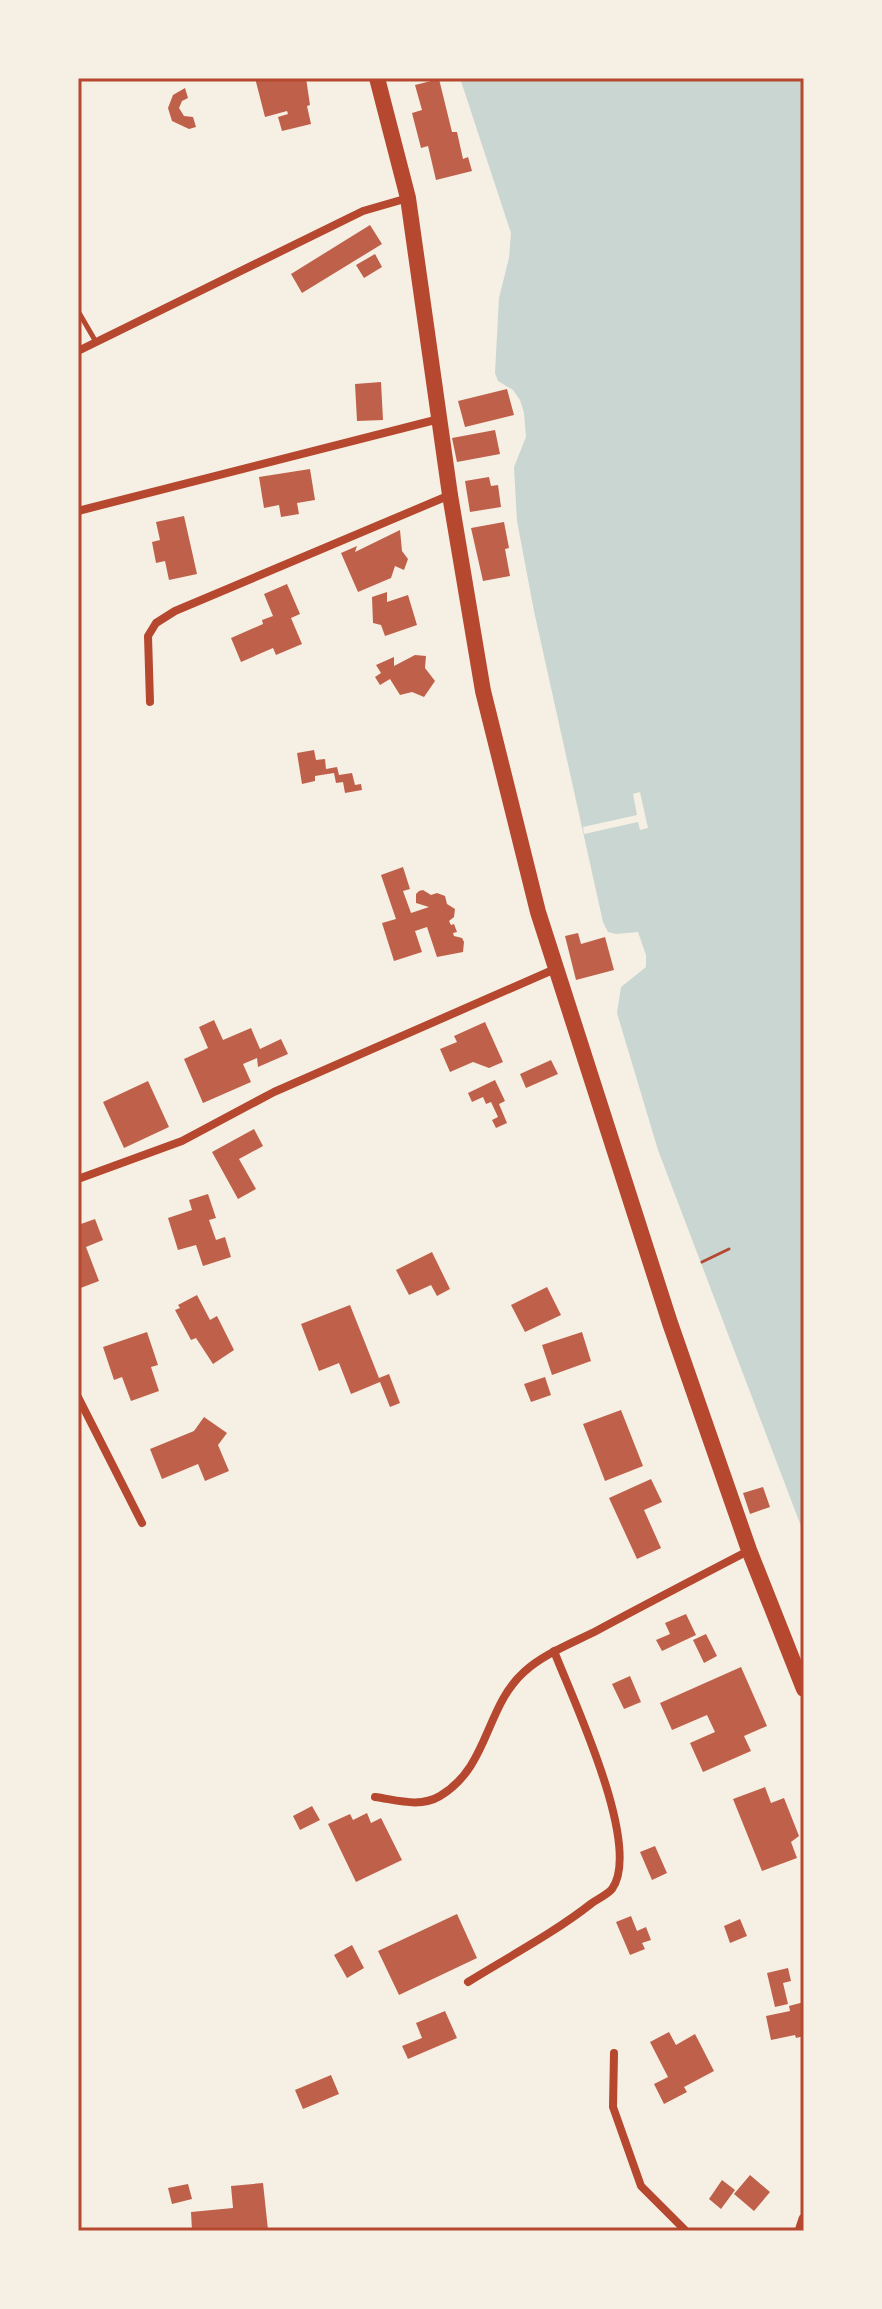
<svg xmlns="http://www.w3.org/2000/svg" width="882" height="2309" viewBox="0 0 882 2309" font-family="Lato,sans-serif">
  <rect width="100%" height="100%" fill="#f6efe4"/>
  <path fill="#c9d6d2" d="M460 78H804V1534L658 1150 617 1013 621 987 646 967V955L638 932 616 934 608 932 603 922 534 611 517 521 514 467 526 437 524 413 520 400 513 390 498 381 495 373 499 298 509 258 511 233Z"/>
  <path fill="#f6efe4" d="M640 792 648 828 640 830 638 822 584 834 583 827 637 815 633 794Z"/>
  <path fill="#bf614a" d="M255 78H306L310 105 307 106 311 124 282 131 278 117 288 114 287 111 265 117Z
    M439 79 452 132H457L463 159 468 157 472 171 436 180 428 146 421 148 412 113 422 110 415 85Z
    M185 88 188 98 182 101 179 108 184 116 193 117 196 127 189 129 172 121 168 108 173 95Z
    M370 225 382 244 302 293 291 274Z
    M375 254 382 267 364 278 356 265Z
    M381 382 383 420 357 421 355 384Z
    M507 389 514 415 465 427 458 401Z
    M495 430 500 454 457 462 452 438Z
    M310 469 315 500 297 503 299 514 281 517 279 505 264 508 259 477Z
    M489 477 491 486 498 485 501 507 470 512 465 481Z
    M184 516 197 574 169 580 165 561 156 563 152 542 160 540 156 522Z
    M504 522 509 548 505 549 510 576 483 581 471 528Z
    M400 530 402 551 408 559 404 570 395 566 391 578 358 592 341 553 357 546 355 552Z
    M287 584 300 614 291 618 302 644 276 655 273 648 241 662 231 638 263 624 262 620 273 616 264 594Z
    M387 592V602L408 595 417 625 385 636 381 625 373 623 372 597Z
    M415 655 426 656 425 668 435 681 424 697 412 692 400 695 390 679 380 685 375 677 381 673 376 665 394 657V666Z
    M314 750 316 760 325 759 326 769 337 767 339 775 352 773 355 785 361 784 362 790 345 793 343 782 336 783 334 773 315 776V781L302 784 297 753Z
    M403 867 410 889 403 891 411 913 429 907 416 903V894L419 891 423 890 431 895 437 893 445 896 447 904 455 909 454 917 449 921 451 925 454 924 457 932 453 933 454 936 462 938 464 942 463 952 437 957 427 927 415 931 422 952 394 961 382 923 396 919 381 875Z
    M578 933 581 944 605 937 614 970 576 980 565 936Z
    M214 1020 223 1040 251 1028 260 1049 281 1039 288 1054 258 1067 257 1058 243 1064 251 1082 203 1103 184 1059 208 1048 199 1027Z
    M485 1022 503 1062 489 1068 473 1062 450 1072 440 1049 457 1042 454 1036Z
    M551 1060 558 1074 526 1088 520 1074Z
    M495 1080 505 1101 499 1104 507 1123 496 1128 492 1120 498 1117 491 1102 486 1104 483 1097 472 1102 468 1093Z
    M148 1081 169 1127 124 1148 103 1102Z
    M254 1129 263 1146 239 1159 256 1189 238 1199 212 1152Z
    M208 1194 216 1218 209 1220 216 1240 225 1237 231 1257 203 1266 196 1245 178 1250 168 1218 192 1210 189 1200Z
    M95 1219 103 1240 86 1247 99 1281 78 1289V1225Z
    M432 1252 450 1289 437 1296 431 1285 409 1295 396 1270Z
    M547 1287 561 1315 525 1332 511 1305Z
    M197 1295 210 1320 217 1316 234 1350 213 1364 196 1338 191 1340 175 1310 180 1308 178 1305Z
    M350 1305 379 1378 389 1374 400 1403 390 1407 380 1382 351 1394 339 1363 319 1371 301 1324Z
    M147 1332 158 1365 151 1367 159 1391 131 1401 122 1377 114 1380 103 1347Z
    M582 1332 591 1361 552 1375 542 1345Z
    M545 1377 551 1395 531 1402 524 1384Z
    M621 1410 643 1466 605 1481 583 1424Z
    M204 1417 227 1433 218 1445 229 1471 205 1481 198 1464 162 1479 150 1449 194 1431Z
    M651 1479 662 1502 644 1510 661 1548 637 1559 609 1498Z
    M763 1487 770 1507 750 1514 743 1493Z
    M686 1614 696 1635 662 1651 656 1640 670 1634 665 1623Z
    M706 1634 717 1656 704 1663 693 1640Z
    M741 1667 767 1726 744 1736 751 1751 703 1772 690 1743 715 1732 707 1715 672 1730 660 1703Z
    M630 1676 641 1702 624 1709 612 1684Z
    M765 1787 771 1803 784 1798 799 1836 791 1842 797 1858 762 1871 733 1799Z
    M312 1806 320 1820 300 1830 293 1816Z
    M367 1813 371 1823 381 1818 402 1860 356 1882 328 1824 350 1814 353 1820Z
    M655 1846 667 1873 652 1880 640 1852Z
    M457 1914 477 1958 399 1995 378 1951Z
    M631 1916 637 1931 646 1927 651 1940 642 1943 645 1949 630 1955 616 1922Z
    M740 1919 747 1936 730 1943 724 1926Z
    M352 1945 364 1968 347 1978 334 1955Z
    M788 1968 791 1981 783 1983 788 2004 775 2007 767 1973Z
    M804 2002V2036L796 2038 795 2035 771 2040 766 2016 790 2011 789 2006Z
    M445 2011 457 2038 408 2059 402 2046 422 2038 416 2023Z
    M669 2032 676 2045 695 2034 714 2071 684 2087 687 2092 664 2104 654 2084 668 2077 650 2042Z
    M331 2075 339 2094 303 2109 295 2090Z
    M750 2175 770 2192 754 2211 734 2194Z
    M722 2180 735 2190 721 2209 709 2199Z
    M263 2183 268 2230 192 2231 191 2212 233 2208 231 2186Z
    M188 2184 192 2199 172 2204 168 2188Z"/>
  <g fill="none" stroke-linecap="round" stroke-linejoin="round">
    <path stroke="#b5482f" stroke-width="3" d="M702 1262 729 1249"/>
    <path stroke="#b5482f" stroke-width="5" d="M78 311 96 342"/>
    <path stroke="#b5482f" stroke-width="8" d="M78 351 363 211 408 198
      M78 511 439 419
      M150 702 148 636 156 623 175 611 450 495
      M78 1179 182 1141 274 1092 555 969
      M78 1397 142 1523
      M375 1797C397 1800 420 1808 440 1796 489 1767 485 1707 524 1672 545 1653 573 1643 598 1630 648 1603 698 1577 748 1551
      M468 1982C510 1956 554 1933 592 1903 598 1899 608 1894 612 1889 643 1846 572 1698 554 1651
      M614 2053 613 2107 641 2186 686 2231"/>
    <path stroke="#b5482f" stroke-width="11" d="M800 2231 804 2219"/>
    <path stroke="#b5482f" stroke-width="16" d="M377 78 408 198 450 495 483 691 538 912 670 1323 749 1550 804 1689"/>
  </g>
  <rect width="882" height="2309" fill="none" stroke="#f6efe4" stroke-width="160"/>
  <rect x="80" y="80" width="722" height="2149" fill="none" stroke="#b5482f" stroke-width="3"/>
</svg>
